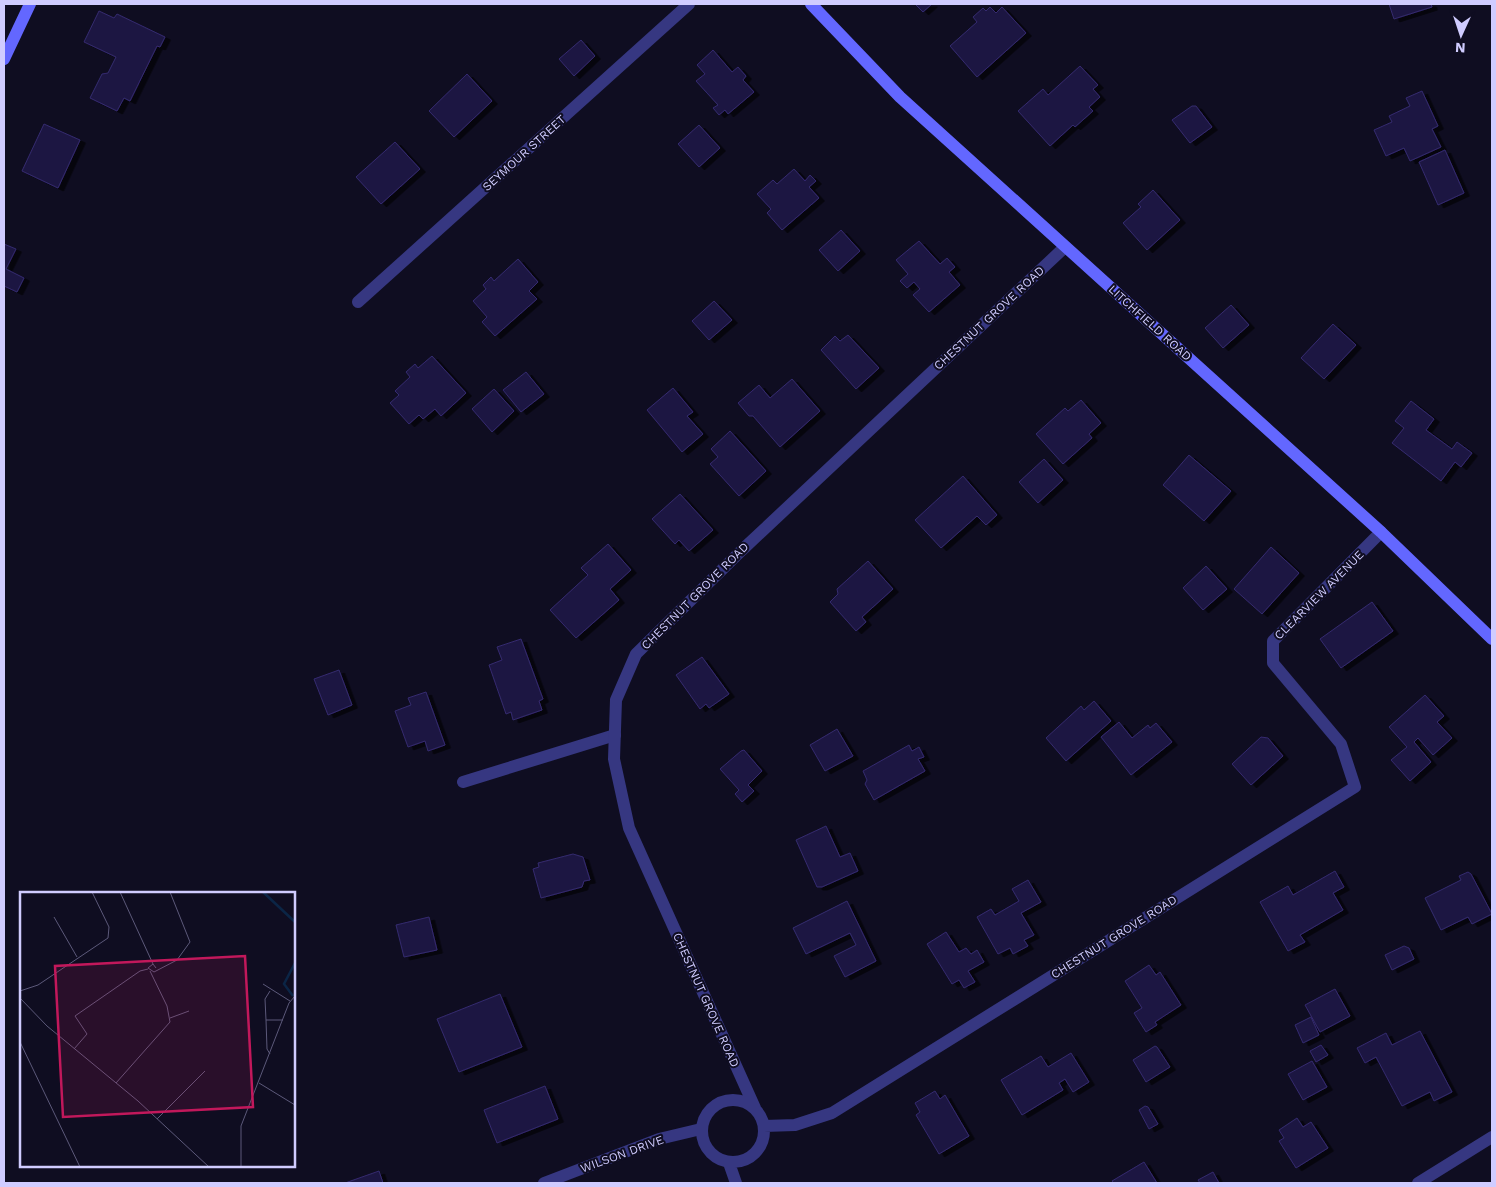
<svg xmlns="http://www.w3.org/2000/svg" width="1496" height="1187" viewBox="0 0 1496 1187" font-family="'Work Sans',sans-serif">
  <defs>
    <filter id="shadow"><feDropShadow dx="5.5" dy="3" stdDeviation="0" flood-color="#0009"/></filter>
  </defs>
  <rect width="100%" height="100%" fill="#0f0d21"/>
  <path fill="#1f1842" stroke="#342a6f" filter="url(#shadow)" d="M915 4H932L923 12Z
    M1389 4H1431L1432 7 1394 19Z
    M990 7 996 13 1002 7 1026 33 977 77 950 46 977 22 973 17 983 8 986 11Z
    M99 11 114 18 117 14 165 37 160 47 157 46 130 101 124 98 117 111 90 98 102 74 108 73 116 57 84 42Z
    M581 40 595 56 574 76 559 59Z
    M713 50 732 72 738 67 746 76 743 80 754 92 728 114 725 110 719 115 713 108 718 105 696 81 705 74 697 65Z
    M1080 66 1098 85 1093 89 1100 97 1089 107 1093 111 1075 127 1073 125 1050 146 1018 111 1043 89 1048 95Z
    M467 74 492 101 454 137 429 111Z
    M1422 91 1438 126 1432 129 1441 147 1410 161 1404 148 1386 156 1374 130 1392 122 1389 116 1410 106 1406 98Z
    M1192 106H1196L1212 127 1190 143 1172 120Z
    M44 124 80 140 58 188 22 171Z
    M699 125 720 148 699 167 678 144Z
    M395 142 420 169 381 204 356 177Z
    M1445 150 1464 193 1438 205 1419 162Z
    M794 169 805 181 810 175 816 181 809 187 819 198 782 230 767 213 771 209 757 194 773 180 777 184Z
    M1153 190 1180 220 1147 250 1123 223 1141 207 1138 204Z
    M841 230 860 251 838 271 819 250Z
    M919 241 940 264 947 258 955 267 949 272 960 285 929 312 913 295 920 289 914 282 907 288 900 281 908 274 896 260Z
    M4 244 16 249 6 269 24 278 17 292 4 286Z
    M518 259 538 282 529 291 537 299 495 336 482 322 487 317 473 301 486 289 483 285 491 277 494 281Z
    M714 301 732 320 709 340 692 321Z
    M1231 305 1249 325 1223 348 1205 328Z
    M1333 324 1356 345 1324 379 1301 358Z
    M848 335 879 368 856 389 821 350 835 336 840 341Z
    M432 356 466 393 441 416 435 409 423 419 419 415 409 424 390 403 399 395 395 391 410 377 406 372 415 364 418 368Z
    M526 372 544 394 521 412 503 390Z
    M792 379 820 411 780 447 753 416H749L738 403 759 385 770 398Z
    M673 388 693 412 687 416 703 434 682 452 647 410Z
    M494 389 514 411 492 432 472 409Z
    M1081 400 1101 423 1089 434 1092 438 1063 464 1036 434 1065 408 1068 411Z
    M1411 401 1434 419 1426 430 1452 449 1457 442 1472 453 1461 467 1455 462 1441 481 1392 443 1404 428 1395 421Z
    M730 431 766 471 739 496 710 464 718 457 711 449Z
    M1189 455 1231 491 1204 521 1163 485Z
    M1044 459 1063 480 1038 503 1019 482Z
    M963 476 997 515 986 525 977 516 941 548 915 520Z
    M680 494 713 530 689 551 679 540 675 544 652 519Z
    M608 544 631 570 610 589 619 600 576 638 550 610 588 575 581 568Z
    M1271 547 1299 573 1262 614 1234 589Z
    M868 561 893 589 862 617 866 622 856 631 830 602 838 594 837 589Z
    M1206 566 1227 589 1203 610 1183 588Z
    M1372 602 1393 631 1341 668 1320 639Z
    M521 639 543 699 539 701 542 710 513 720 511 712 506 714 489 665 502 660 497 647Z
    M702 657 729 694 709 708 706 704 700 709 676 675Z
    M339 670 352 705 328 715 314 679Z
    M426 692 445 745 428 751 425 741 408 747 395 711 411 705 408 698Z
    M1425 695 1444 716 1437 722 1452 738 1433 755 1418 738 1414 742 1431 762 1410 781 1391 760 1407 747 1389 727Z
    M1094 701 1111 721 1066 761 1046 738 1081 706 1084 710Z
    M1119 722 1132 738 1148 725 1150 728 1156 723 1172 742 1131 775 1101 737Z
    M837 729 853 756 825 771 810 745Z
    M1261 737 1268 738 1283 756 1251 785 1232 764Z
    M909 745 912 751 919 747 924 757 918 759 925 771 874 800 865 784 867 780 863 771Z
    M744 750 762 771 748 785 754 791 742 802 735 794 739 790 720 769 741 751Z
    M826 826 840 857 850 853 858 871 822 887H817L796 840Z
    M573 854 583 857 590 880 584 881 582 887 541 898 533 869 539 867 538 863Z
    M1335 871 1344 887 1333 893 1343 910 1300 935 1305 942 1288 951 1260 902 1288 886 1293 895Z
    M1468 872 1471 874 1492 914 1472 924 1468 917 1441 930 1425 898 1461 880 1459 876Z
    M1028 880 1041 902 1021 913 1034 935 1024 940 1028 946 1013 954 1010 948 998 954 977 917 991 909 995 915 1019 901 1012 889Z
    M847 901 876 961 845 977 834 956 856 945 850 933 806 954 793 928Z
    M429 917 437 950 404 957 396 925Z
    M946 932 959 952 966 948 971 954 977 950 984 962 968 971 975 982 964 988 959 980 952 984 927 944Z
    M1404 946 1409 948 1414 959 1392 970 1385 955Z
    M1149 965 1156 975 1160 972 1181 1005 1155 1022 1157 1025 1146 1032 1134 1013 1142 1008 1125 981Z
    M1335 989 1350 1016 1320 1032 1305 1005Z
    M500 994 522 1047 459 1072 437 1019Z
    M1311 1017 1319 1035 1303 1043 1295 1025Z
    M1420 1031 1452 1092 1434 1101 1430 1092 1402 1106 1376 1057 1365 1063 1357 1048 1386 1033 1392 1045Z
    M1321 1045 1328 1055 1316 1062 1310 1051Z
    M1155 1046 1157 1047 1170 1067 1146 1082 1133 1060Z
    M1071 1053 1089 1082 1073 1092 1065 1079 1059 1083 1063 1090 1022 1115 1001 1080 1041 1056 1048 1067Z
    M1312 1061 1327 1087 1303 1100 1288 1074Z
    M545 1086 558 1119 497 1143 484 1110Z
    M935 1091 940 1099 945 1095 969 1136 939 1154 916 1115 920 1112 915 1103Z
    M1145 1106 1148 1107 1158 1124 1149 1129 1139 1110Z
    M1297 1118 1303 1127 1311 1122 1328 1148 1296 1168 1279 1141 1284 1138 1279 1130Z
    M1144 1162 1157 1183H1114L1112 1181Z
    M379 1171 383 1183H345Z
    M1213 1172 1219 1183H1200L1198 1180Z"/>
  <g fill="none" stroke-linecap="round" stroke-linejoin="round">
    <path stroke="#363781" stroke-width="12" d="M463 782 615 735"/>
    <path stroke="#363781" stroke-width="12" d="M358 302 689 4
      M702 1131a31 31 0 1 1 62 0a31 31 0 1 1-62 0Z
      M755 1108 629 828 614 759 616 700 636 654 742 550 1065 247
      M764 1126 795 1125 832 1113 1355 787 1341 744 1273 663V641L1381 532
      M729 1163 736 1183
      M544 1183 659 1139 701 1129
      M1418 1183 1492 1137"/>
    <path stroke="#6367ff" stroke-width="12" d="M811 4 900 97 1381 532 1492 639
      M4 59 30 4"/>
  </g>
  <g text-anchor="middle" stroke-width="4" stroke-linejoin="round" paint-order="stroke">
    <g font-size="12" fill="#d0ccff" stroke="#0f0d21">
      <text transform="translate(524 153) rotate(-42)" y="4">SEYMOUR STREET</text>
      <text transform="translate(989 318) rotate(-43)" y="4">CHESTNUT GROVE ROAD</text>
      <text transform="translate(1150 323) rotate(42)" y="4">LITCHFIELD ROAD</text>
      <text transform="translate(1319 595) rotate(-45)" y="4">CLEARVIEW AVENUE</text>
      <text transform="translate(695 596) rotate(-45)" y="4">CHESTNUT GROVE ROAD</text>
      <text transform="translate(1114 937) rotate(-32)" y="4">CHESTNUT GROVE ROAD</text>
      <text transform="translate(706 1000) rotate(66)" y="4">CHESTNUT GROVE ROAD</text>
      <text transform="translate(622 1154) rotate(-20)" y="4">WILSON DRIVE</text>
    </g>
  </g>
  <g transform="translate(20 892)">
    <rect width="275" height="275" fill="#0f0d21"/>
    <path fill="none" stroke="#0b2546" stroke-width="2.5" d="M243 0 275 30M273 104 264 92 275 71"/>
    <path fill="none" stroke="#5c597a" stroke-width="1" d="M100 0 133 72M34 25 57 65M136 76 133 72 128 76 134 80 157 68 170 50 150 0M243 92 270 109M0 99 18 93 88 46 89 35 72 0M250 99 245 107 246 128H263M0 106 27 134 118 209 189 275M150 126 169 119M246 128 247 157 250 162M0 150 60 275M54 157 67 142 55 124 120 79 128 77M96 191 150 130 147 114 130 79M239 191 275 213M137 227 185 179M221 275V234L269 111 275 104"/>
    <path fill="#c2185b" fill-opacity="0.15" stroke="#c2185b" stroke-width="2.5" d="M225 64 233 215 43 225 35 74Z"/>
    <rect width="275" height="275" fill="none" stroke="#d0ccff" stroke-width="2.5"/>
  </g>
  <rect width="1496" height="1187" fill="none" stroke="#d0ccff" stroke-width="10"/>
  <g transform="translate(1461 35) rotate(183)" stroke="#0f0d21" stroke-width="4" paint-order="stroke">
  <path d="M0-4L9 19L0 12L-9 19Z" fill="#d0ccff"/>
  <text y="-8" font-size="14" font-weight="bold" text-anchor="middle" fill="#d0ccff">N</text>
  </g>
</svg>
